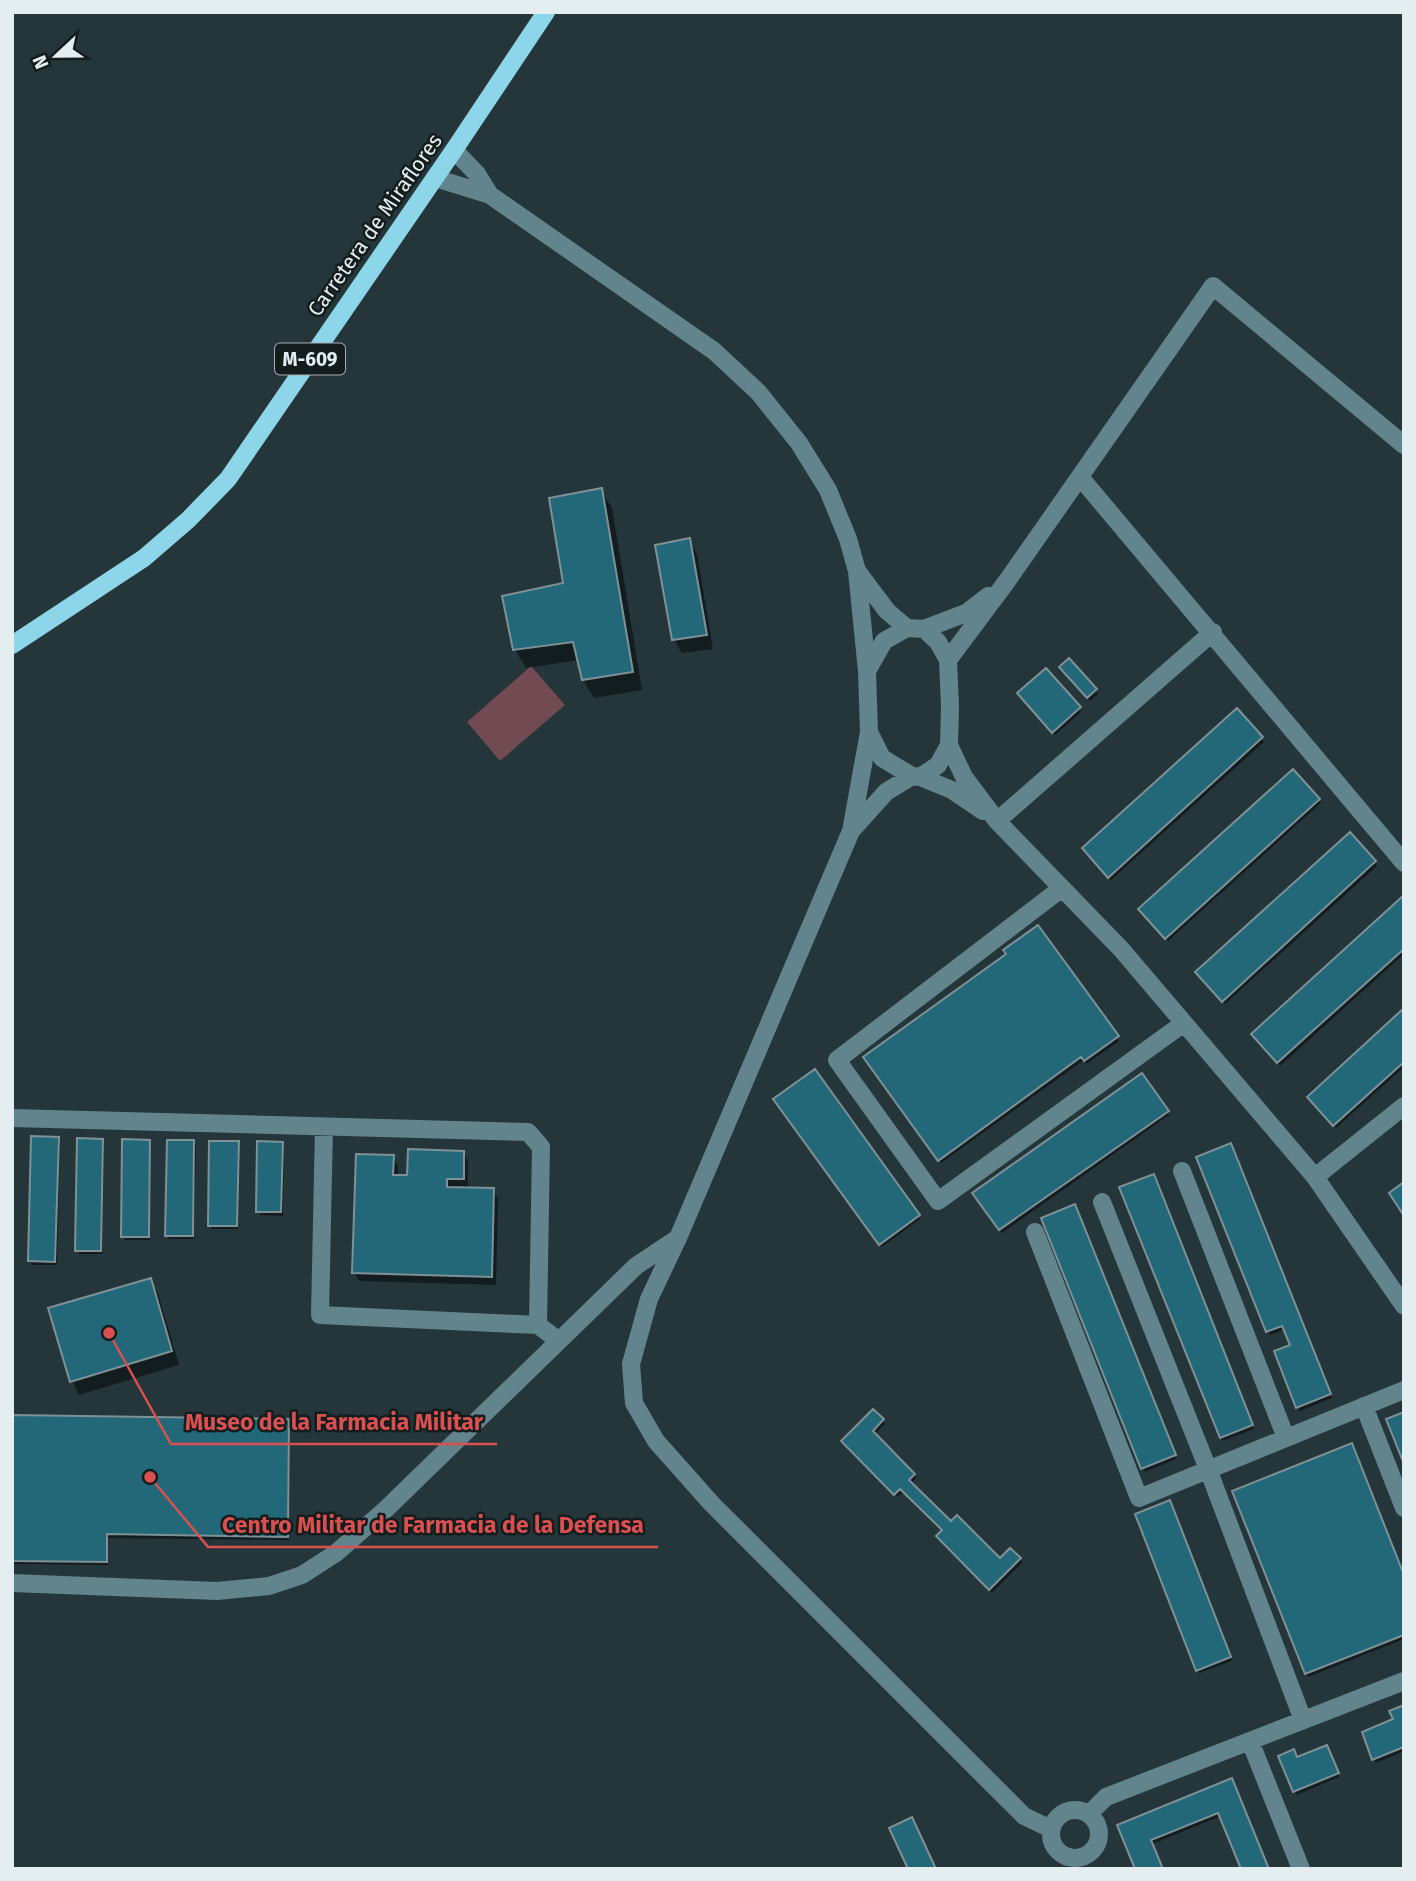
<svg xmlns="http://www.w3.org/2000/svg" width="1416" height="1881" viewBox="0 0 1416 1881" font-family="'Fira Sans',sans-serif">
  <rect width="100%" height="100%" fill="#25363a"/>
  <path fill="#724a51" d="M531 666 565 705 500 761 467 722Z"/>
  <path fill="#0007" d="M601 490 612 508 642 690 594 698 583 680 579 660 526 668 515 649 565 584Z
    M689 540 697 554 713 649 682 653 674 639Z
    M1069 660 1098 694 1090 701 1063 671Z
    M1021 697 1079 708 1081 712 1055 735Z
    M1237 711 1264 742 1111 880 1086 852Z
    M1319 800 1321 803 1168 941 1143 913Z
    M1350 834 1377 866 1225 1004 1200 976Z
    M1404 898V954L1280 1066 1255 1038Z
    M1404 1011V1067L1336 1128 1311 1101Z
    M1117 1037 1119 1041 1087 1064 1084 1060 941 1163 868 1061Z
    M1142 1075 1169 1115 1002 1233 975 1193Z
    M778 1103 918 1216 920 1219 882 1247Z
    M58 1139 60 1142 57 1265H32L30 1261Z
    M102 1141 104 1144 102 1254H79L77 1250Z
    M149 1141 151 1145 150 1240H125L122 1236Z
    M193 1142 196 1146 194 1239H169L167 1235Z
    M238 1143 240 1147 238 1229H212L210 1225Z
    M282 1144 284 1147 283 1216 260 1215 258 1211Z
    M1232 1149 1332 1398 1300 1411 1276 1352 1292 1346 1286 1329 1270 1335 1268 1331 1199 1158Z
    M463 1153 468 1161V1189L493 1190 498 1199 496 1285 359 1281 354 1272 393 1157 398 1166V1177H409Z
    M1155 1179 1254 1429 1223 1441 1221 1438Z
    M1077 1210 1176 1459 1145 1472 1143 1468Z
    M150 1280 158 1294 179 1365 79 1395 72 1381Z
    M12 1417 288 1420 290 1424 289 1540 108 1538V1565L12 1564Z
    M882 1420 885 1424 874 1435 914 1475 916 1478 911 1484 951 1523 1000 1561 1010 1550 1020 1559 1022 1563 992 1593 940 1540 938 1537 943 1532 903 1492 897 1497 845 1445 843 1442Z
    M1171 1506 1232 1661 1199 1673 1197 1670Z
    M1404 1577V1639L1308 1677 1306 1673Z
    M1404 1707V1751L1376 1763 1374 1759Z
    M1328 1751 1339 1777 1297 1795 1295 1791 1297 1759Z
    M1231 1780 1221 1816 1152 1844 1119 1826Z"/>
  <path fill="#236879" stroke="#7e9197" stroke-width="2" d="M602 488 633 672 582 680 573 642 513 650 502 596 563 583 549 498Z
    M690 538 707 635 672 640 655 545Z
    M1069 658 1097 689 1087 698 1059 667Z
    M1046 668 1081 707 1052 733 1017 693Z
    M1237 708 1263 737 1108 878 1082 848Z
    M1293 769 1320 799 1165 939 1138 909Z
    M1350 832 1376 861 1222 1002 1195 972Z
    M1404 895V949L1277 1063 1251 1034Z
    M1038 925 1119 1036 1084 1061 1081 1057 938 1161 863 1057 1006 954 1003 950Z
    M1404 1008V1062L1333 1126 1307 1097Z
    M815 1069 920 1215 879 1245 773 1099Z
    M1142 1073 1169 1111 999 1230 972 1193Z
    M31 1136 59 1137 55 1262 28 1261Z
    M77 1138 103 1139 101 1251H75Z
    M122 1139 150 1140 149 1237H121Z
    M167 1140H194L193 1236H165Z
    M209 1141H239L237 1226H208Z
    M257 1141 283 1142 281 1212H256Z
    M1231 1143 1331 1394 1296 1408 1274 1351 1290 1345 1282 1326 1266 1332 1196 1157Z
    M408 1149 464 1151V1179H447V1187L494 1188 492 1277 352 1273 356 1154 394 1155 393 1175H407Z
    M1154 1174 1253 1425 1220 1438 1119 1187Z
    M1404 1182V1216L1389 1193Z
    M1075 1204 1176 1455 1141 1469 1041 1218Z
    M151 1278 172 1351 70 1382 48 1308Z
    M873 1409 884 1419 873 1431 915 1474 909 1480 951 1521 957 1515 1000 1558 1010 1548 1021 1558 989 1590 936 1536 942 1530 900 1489 894 1495 841 1441Z
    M1404 1412V1464L1386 1419Z
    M12 1415 289 1419 288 1537 107 1534V1562L12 1561Z
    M1352 1443 1404 1575V1635L1305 1674 1232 1491Z
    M1170 1500 1231 1657 1196 1671 1135 1514Z
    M1404 1705V1747L1372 1760 1362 1732 1393 1719 1389 1711Z
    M1327 1745 1339 1773 1293 1792 1278 1756 1294 1749 1297 1757Z
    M1232 1778 1269 1869H1241L1218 1813 1151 1840 1163 1869H1135L1117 1825Z
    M912 1817 936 1869H908L889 1828Z"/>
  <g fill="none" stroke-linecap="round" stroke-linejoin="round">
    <path stroke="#62848d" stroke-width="18" d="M454 150 477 174 490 195 714 351 759 393 799 443 828 490 848 539 857 571 867 671
      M435 178 490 195
      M1080 477 1404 863
      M857 571 887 611 907 628
      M924 629 966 613 988 596
      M948 660 1007 581 1213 286 1404 445
      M869 732 882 758 912 776 920 777 938 765 949 745 950 706 948 660 938 642 924 629 907 628 884 641 867 671 869 732 851 831 678 1238 649 1299 631 1364 634 1403 656 1441 711 1503 1024 1816 1051 1829
      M949 745 964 777 997 821 1121 949 1315 1177 1404 1306
      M920 777 952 790 983 811
      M997 821 1213 632
      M851 831 886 792 912 776
      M1062 888 837 1060 938 1201 1184 1023
      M12 1118 528 1132 541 1147 538 1325
      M324 1127 320 1315 538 1325 559 1341
      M1182 1171 1286 1438
      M1315 1177 1404 1106
      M1102 1202 1208 1469 1303 1720
      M1035 1232 1139 1498 1404 1390
      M1364 1406 1404 1508
      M12 1583 217 1591 269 1586 302 1575 336 1553 385 1510 636 1266 678 1238
      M1250 1741 1301 1869
      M1051 1834a24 24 0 1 1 48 0a24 24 0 1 1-48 0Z
      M1089 1814 1106 1797 1404 1681"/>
    <path stroke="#8dd5e9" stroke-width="18" d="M12 645 144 558 188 520 228 479 454 150 546 12"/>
  </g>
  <g text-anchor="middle" stroke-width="5" stroke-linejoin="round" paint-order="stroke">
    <rect fill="#141c1e" stroke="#a6afb2" stroke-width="2" x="275" y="343.5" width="70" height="31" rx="5"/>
    <g font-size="19" font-weight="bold" fill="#e4eef1">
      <text x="310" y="366">M-609</text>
    </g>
    <g font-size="21" fill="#e4eef1" stroke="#141c1e">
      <text transform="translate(375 225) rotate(-55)" y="7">Carretera de Miraflores</text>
    </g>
  </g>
  <path fill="none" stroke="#d95050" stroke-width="2.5" d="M109 1333L171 1444H497M150 1477L208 1547H658"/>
  <g fill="#d95050" stroke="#141c1e" stroke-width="2.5">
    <circle cx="109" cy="1333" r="7"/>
    <circle cx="150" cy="1477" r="7"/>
  </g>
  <g font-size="23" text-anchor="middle" font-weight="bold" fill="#d95050" stroke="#141c1e" stroke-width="5" stroke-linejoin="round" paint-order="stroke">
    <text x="334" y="1430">Museo de la Farmacia Militar</text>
    <text x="433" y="1533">Centro Militar de Farmacia de la Defensa</text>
  </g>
  <rect width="1416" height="1881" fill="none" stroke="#e4eef1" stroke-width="28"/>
  <g transform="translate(56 56) rotate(248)" stroke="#141c1e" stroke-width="5" paint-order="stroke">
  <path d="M0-5L12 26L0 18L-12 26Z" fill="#e4eef1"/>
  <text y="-10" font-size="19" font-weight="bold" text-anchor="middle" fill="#e4eef1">N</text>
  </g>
</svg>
